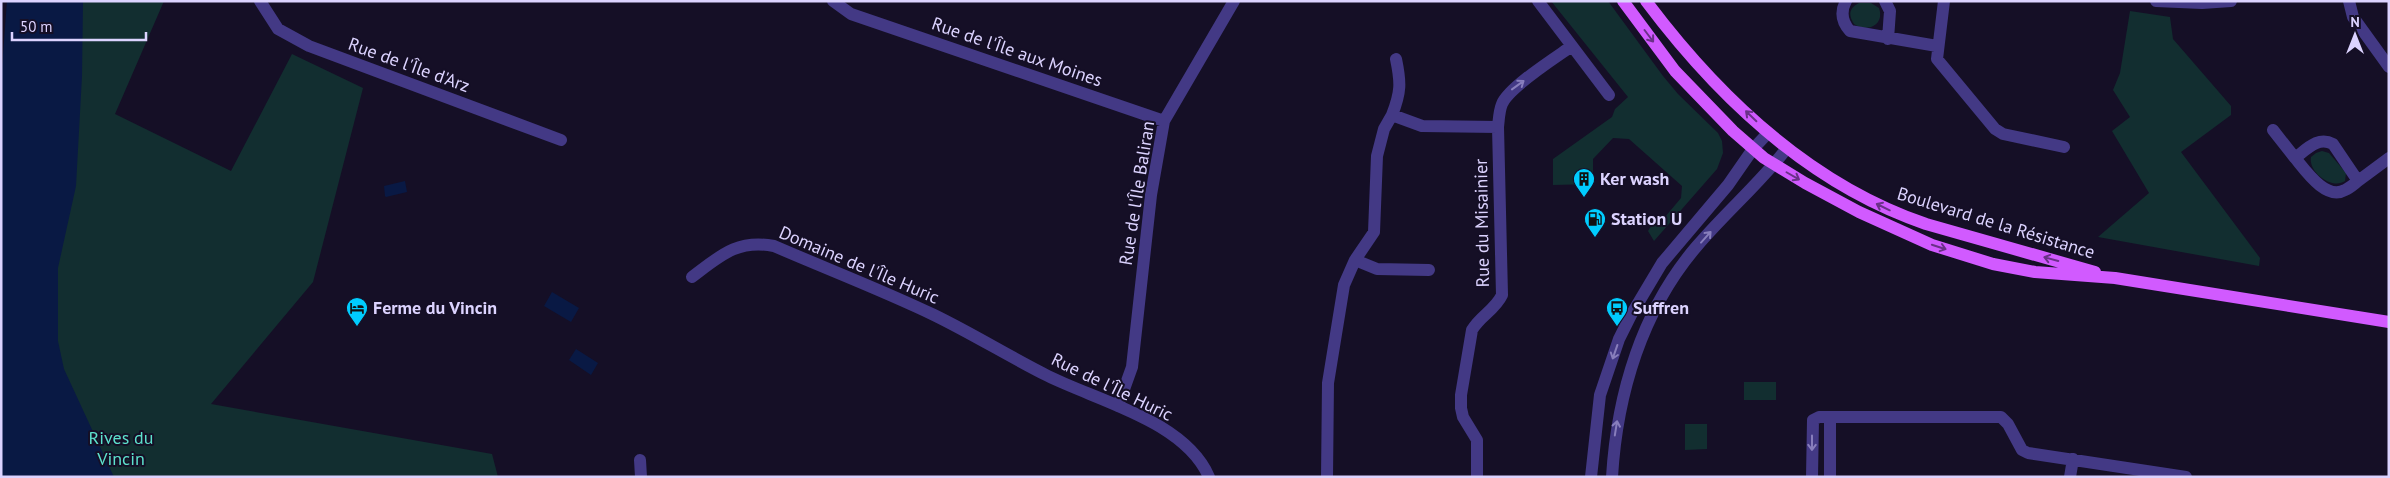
<svg xmlns="http://www.w3.org/2000/svg" width="2390" height="478" viewBox="0 0 2390 478" font-family="'PT Sans',sans-serif">
  <rect width="100%" height="100%" fill="#150f26"/>
  <path fill="#122e30" d="M69 1H164L115 114 231 171 292 54 363 88 313 282 211 404 492 454 498 477H45Z
    M1551 1H1608L1663 76 1678 94 1718 133 1722 141 1723 153 1717 169 1654 241 1648 231 1653 223H1660L1681 198 1682 186 1629 139 1613 138 1593 159V184L1553 185V159L1612 117 1615 109 1628 97Z
    M1859 3H1871L1879 8C1885 25 1867 33 1854 24 1848 15 1849 8 1859 3Z
    M2130 11 2170 17 2173 39 2231 106V115L2181 152 2260 258 2259 266 2098 237 2149 193 2112 131 2130 117 2113 90 2120 73Z
    M2322 151 2329 153 2346 173 2345 181C2332 190 2308 172 2311 157L2316 153Z
    M1744 382H1776V400H1744Z
    M1685 424H1707V449L1685 450Z"/>
  <path fill="#091944" d="M7 1H83L82 76 76 186 58 268V341L64 369 114 477H1V81Z
    M405 181 407 192 386 197 385 196 384 186Z
    M552 292 579 308 571 322 544 306Z
    M576 349 598 363 591 375 569 360Z"/>
  <g fill="none" stroke-linecap="round" stroke-linejoin="round">
    <path stroke="#433985" stroke-width="12" d="M260 1 278 29 309 46 561 140
      M833 1 851 14 1164 121
      M1538 1 1609 95
      M1846 1C1840 12 1842 22 1850 31L1937 46
      M1885 1 1890 11 1888 39
      M1944 1 1937 59 1995 129 2003 134 2064 147
      M2156 1 2202 3 2231 1
      M2349 1 2353 17 2389 67
      M1392 115C1401 92 1401 83 1396 59
      M2273 130 2295 158C2307 149 2318 136 2333 144L2358 181 2389 158
      M2295 158C2305 170 2326 201 2345 190 2350 188 2354 184 2358 181
      M1355 260 1377 269 1429 270
      M692 277C720 256 737 239 774 246 827 269 882 290 934 315 973 334 1010 357 1048 376 1098 401 1185 421 1209 477
      M1118 406 1132 367 1151 195 1164 121 1234 1
      M1830 417H2001L2008 424 2022 450 2028 453 2186 477
      M640 460 641 477
      M1327 477 1328 383 1344 285 1355 260 1374 232 1377 156 1384 129 1392 115 1422 126 1498 127
      M1477 477V440L1463 417 1461 408V395L1472 330C1480 316 1495 310 1502 295L1498 127C1499 119 1499 111 1502 104 1509 87 1555 58 1572 46
      M1591 477 1600 395 1619 339 1631 315 1662 263 1728 185 1753 149 1768 133
      M1612 477C1617 394 1642 310 1697 246 1726 212 1760 183 1787 148
      M1812 477 1813 420 1819 417H1830V477
      M2070 477 2073 459"/>
    <path stroke="#d15aff" stroke-width="12" d="M1623 1 1675 71 1733 131 1764 158 1805 183 1859 212 1932 245 1993 264 2035 272 2115 278 2389 322
      M1646 1C1718 97 1811 185 1926 224L2095 272"/>
  </g>
  <defs><path id="oneway-shaft" d="M-6 0H5M1.5-3L5.5 0L1.5 3" fill="none" stroke-width="1.6" stroke-linecap="round" stroke-linejoin="round" transform="scale(1.25)"/></defs>
  <g stroke="#6a3188">
    <use href="#oneway-shaft" transform="translate(1649 36) rotate(53)"/>
    <use href="#oneway-shaft" transform="translate(1751 116) rotate(-136)"/>
    <use href="#oneway-shaft" transform="translate(1793 176) rotate(30)"/>
    <use href="#oneway-shaft" transform="translate(1883 207) rotate(-154)"/>
    <use href="#oneway-shaft" transform="translate(1939 247) rotate(18)"/>
    <use href="#oneway-shaft" transform="translate(2051 259) rotate(-165)"/>
  </g>
  <g stroke="#887ebc">
    <use href="#oneway-shaft" transform="translate(1518 85) rotate(-36)"/>
    <use href="#oneway-shaft" transform="translate(1706 237) rotate(-48)"/>
    <use href="#oneway-shaft" transform="translate(1615 352) rotate(109)"/>
    <use href="#oneway-shaft" transform="translate(1616 428) rotate(-81)"/>
    <use href="#oneway-shaft" transform="translate(1812 443) rotate(90)"/>
  </g>
  <defs>
    <g id="building-pin" transform="scale(1.125)"><path d="M0 17L-7.5 6A9.5 9.5 0 1 1 7.5 6Z" fill="#00ccfe" stroke="#150f26"/><path d="M-4-6H4V6H1V3H-1V6H-4ZM-2.5-4.3h1.7v1.8h-1.7ZM.8-4.3h1.7v1.8H.8ZM-2.5-1h1.7V.8h-1.7ZM.8-1h1.7V.8H.8Z" fill="#111"/></g>
    <g id="fuel-pin" transform="scale(1.125)"><path d="M0 17L-7.5 6A9.5 9.5 0 1 1 7.5 6Z" fill="#00ccfe" stroke="#150f26"/><path d="M-5.5-6h7V0h2V4h1.3V-2.5L3-4.5l.8-.8L6-3V5H2.5V1h-1V6h-7ZM-4.2-4.7v3.2H.2V-4.7Z" fill="#111"/></g>
    <g id="hotel-pin" transform="scale(1.125)"><path d="M0 17L-7.5 6A9.5 9.5 0 1 1 7.5 6Z" fill="#00ccfe" stroke="#150f26"/><path d="M-6-4.5h1.5V1H6V5H4.5V3h-9V5H-6ZM-4 0a1.8 1.8 0 1 1 3.6 0ZM.5 0V-2.5h3Q6-2.5 6 0Z" fill="#111"/></g>
    <g id="bus-pin" transform="scale(1.125)"><path d="M0 17L-7.5 6A9.5 9.5 0 1 1 7.5 6Z" fill="#00ccfe" stroke="#150f26"/><path d="M-5-6H5V4H4V6H2V4H-2V6H-4V4H-5ZM-3.5-4V0h7V-4ZM-3.5 1.2v1.5H-2V1.2ZM2 1.2v1.5H3.5V1.2Z" fill="#111"/></g>
  </defs>
  <g fill-rule="evenodd">
    <use href="#building-pin" x="1584" y="179"/>
    <use href="#fuel-pin" x="1595" y="219"/>
    <use href="#hotel-pin" x="357" y="308"/>
    <use href="#bus-pin" x="1617" y="308"/>
  </g>
  <g text-anchor="middle" stroke-width="4" stroke-linejoin="round" paint-order="stroke">
    <g font-size="18" fill="#dcd3ff" stroke="#150f26">
      <text transform="translate(1017 52) rotate(19)" y="6">Rue de l'Île aux Moines</text>
      <text transform="translate(409 65) rotate(20)" y="6">Rue de l'Île d'Arz</text>
      <text transform="translate(1137 193) rotate(-81)" y="6">Rue de l'Île Baliran</text>
      <text transform="translate(1482 223) rotate(-91)" y="6">Rue du Misainier</text>
      <text transform="translate(1996 223) rotate(17)" y="6">Boulevard de la Résistance</text>
      <text transform="translate(859 265) rotate(23)" y="6">Domaine de l'Île Huric</text>
      <text transform="translate(1112 387) rotate(26)" y="6">Rue de l'Île Huric</text>
    </g>
    <g font-size="18" font-weight="bold" fill="#dcd3ff" stroke="#150f26" text-anchor="start">
      <text x="1600" y="185">Ker wash</text>
      <text x="1611" y="225">Station U</text>
      <text x="373" y="314">Ferme du Vincin</text>
      <text x="1633" y="314">Suffren</text>
    </g>
    <g font-size="18" fill="#5de1cd" stroke="#150f26">
      <text x="121" y="444">Rives du<tspan x="121" dy="21">Vincin</tspan></text>
    </g>
  </g>
  <rect width="2390" height="478" fill="none" stroke="#dcd3ff" stroke-width="5"/>
  <g transform="translate(2355 35)" stroke="#150f26" stroke-width="4" paint-order="stroke">
  <path d="M0-4L9 19L0 12L-9 19Z" fill="#dcd3ff"/>
  <text y="-8" font-size="14" font-weight="bold" text-anchor="middle" fill="#dcd3ff">N</text>
  </g>
  <path d="M12 32v8h134v-8" fill="none" stroke="#dcd3ff" stroke-width="2.5"/>
  <text x="20" y="32" font-size="15" fill="#dcd3ff" stroke="#150f26" stroke-width="4" paint-order="stroke">50 m</text>
</svg>
